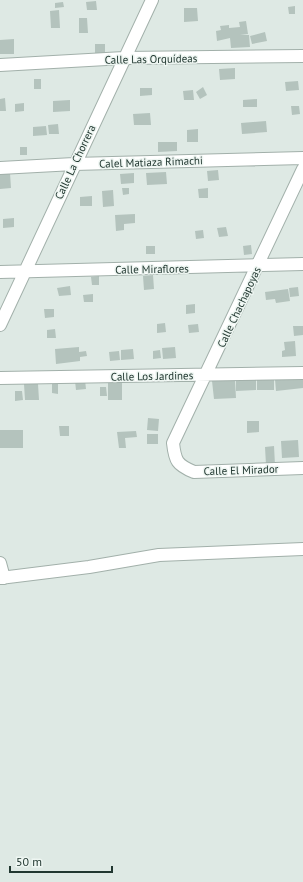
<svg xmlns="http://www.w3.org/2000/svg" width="303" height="882" viewBox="0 0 303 882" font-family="'PT Sans',sans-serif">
  <rect width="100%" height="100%" fill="#dee9e4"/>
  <path fill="#b4c3bd" d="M96 1 97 10H87L86 2Z
    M63 2 64 7 55 8V3Z
    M295 6V14H289L288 7Z
    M184 8H197L198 21 184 22Z
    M59 10 60 28H51L50 11Z
    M79 18H87L88 33H79Z
    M246 21 248 34 240 35H249L250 47 231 48 230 38 217 41 216 31 221 30 220 26 229 25V28L240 27 239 22Z
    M265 32 267 41 252 44 250 36Z
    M14 39V54H0V40Z
    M95 44H105V53H95Z
    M235 68V79L220 80 219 69Z
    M34 79H41V89H34Z
    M298 81 299 90 286 91 285 82Z
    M203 87 207 95 200 99 196 92Z
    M140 88H152V95L140 96Z
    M193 90 194 100H184L183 91Z
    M5 98 6 111H0V99Z
    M257 99V107H243V100Z
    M70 100V111L53 112V101Z
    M24 103V111L15 112V104Z
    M291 106H299L300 114 292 115Z
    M150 113 151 125H134L133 114Z
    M266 121 267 132 242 134 241 123Z
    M58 124 59 134H49L48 125Z
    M46 126 47 135 33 136V127Z
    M198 129V142H187V130Z
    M158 142H177V151L158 152Z
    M20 147H27V155H20Z
    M218 170 219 180 208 181 207 171Z
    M166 172 167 184 147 185 146 173Z
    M10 173 11 188 0 189V174Z
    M134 173V183L121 184 120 174Z
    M122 188H129V194L123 195Z
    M208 188V198H199L198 189Z
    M113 190 114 206 103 207 102 191Z
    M92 196V206H80V197Z
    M135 214V223L124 224V230L116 231 115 215Z
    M14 218V227L3 228V219Z
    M226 227 228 236 219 237 217 228Z
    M203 230 204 238 196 239 195 231Z
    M251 245 252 254 244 255 243 246Z
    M146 246H155V254H146Z
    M153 275 154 289 144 290 143 276Z
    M99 276V285H92L91 277Z
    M70 286 71 295 59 296 57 288Z
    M298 287 299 296 290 297 289 288Z
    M288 289 290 301 276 303 275 299 266 300 265 292Z
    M93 294V302H84L83 295Z
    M195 304V313L186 314V305Z
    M44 309H54V317L45 318Z
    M165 323 166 332 157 333V324Z
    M198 324 199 332 189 333 188 325Z
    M293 326H303V335L294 336Z
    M55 329 56 338H47V330Z
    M295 341 296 356 282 357V351L285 350 284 342Z
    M79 347V352L86 351 87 356 80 357V361L56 364 55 349Z
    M175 347 176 358 163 359 162 348Z
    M133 349 134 359 121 360V350Z
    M160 350 161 358 153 359V351Z
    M119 351 120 360 110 361 109 352Z
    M303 377V388L276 391 275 379Z
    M274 378V390H257V379Z
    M256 379V390L236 391V380Z
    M85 380 86 389 76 390 75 381Z
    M108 380H122V400H108Z
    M235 380 236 398 214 399 212 381Z
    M24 384H38L39 400H25Z
    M52 384H58V394L52 393Z
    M100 387H106L107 396H100Z
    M15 391H22L23 400 15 401Z
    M148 418 159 419 158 431 147 430Z
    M247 421H259V432L247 433Z
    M59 426H69V436H60Z
    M0 430H23V448H0Z
    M136 431 137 437 125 438 126 448H119L117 432Z
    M147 434H158V444H147Z
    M298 440 299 457 282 458 281 441Z
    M274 446 275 465H266L265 447Z"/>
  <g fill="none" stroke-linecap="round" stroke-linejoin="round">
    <g stroke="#a2b0aa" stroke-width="14">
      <path id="minor" d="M0 65 124 58 303 56
        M0 168 74 164 303 158
        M303 169 173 443C175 461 177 465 194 472L303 468
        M0 272 303 264
        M0 325 152 0
        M0 378 303 373
        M0 563 4 578
        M0 578 89 567 159 555 303 549"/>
    </g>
    <use href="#minor" stroke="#fff" stroke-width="12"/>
  </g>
  <g text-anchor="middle" stroke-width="3" stroke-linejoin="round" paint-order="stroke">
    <g font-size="11" fill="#213730" stroke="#eef6f2">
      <text transform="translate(151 59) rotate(-1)" y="4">Calle Las Orquídeas</text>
      <text transform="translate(75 162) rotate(-65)" y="4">Calle La Chorrera</text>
      <text transform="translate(151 162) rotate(-2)" y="4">Calel Matiaza Rimachi</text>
      <text transform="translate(152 269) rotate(-1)" y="4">Calle Miraflores</text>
      <text transform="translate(239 307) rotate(-65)" y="4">Calle Chachapoyas</text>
      <text transform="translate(152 376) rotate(-1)" y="4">Calle Los Jardines</text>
      <text transform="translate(241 470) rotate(-2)" y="4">Calle El Mirador</text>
    </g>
  </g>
  <path d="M10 866v6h102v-6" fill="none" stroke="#213730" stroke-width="2"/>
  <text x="16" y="866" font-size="12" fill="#213730" stroke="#eef6f2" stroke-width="3" paint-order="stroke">50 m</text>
</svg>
